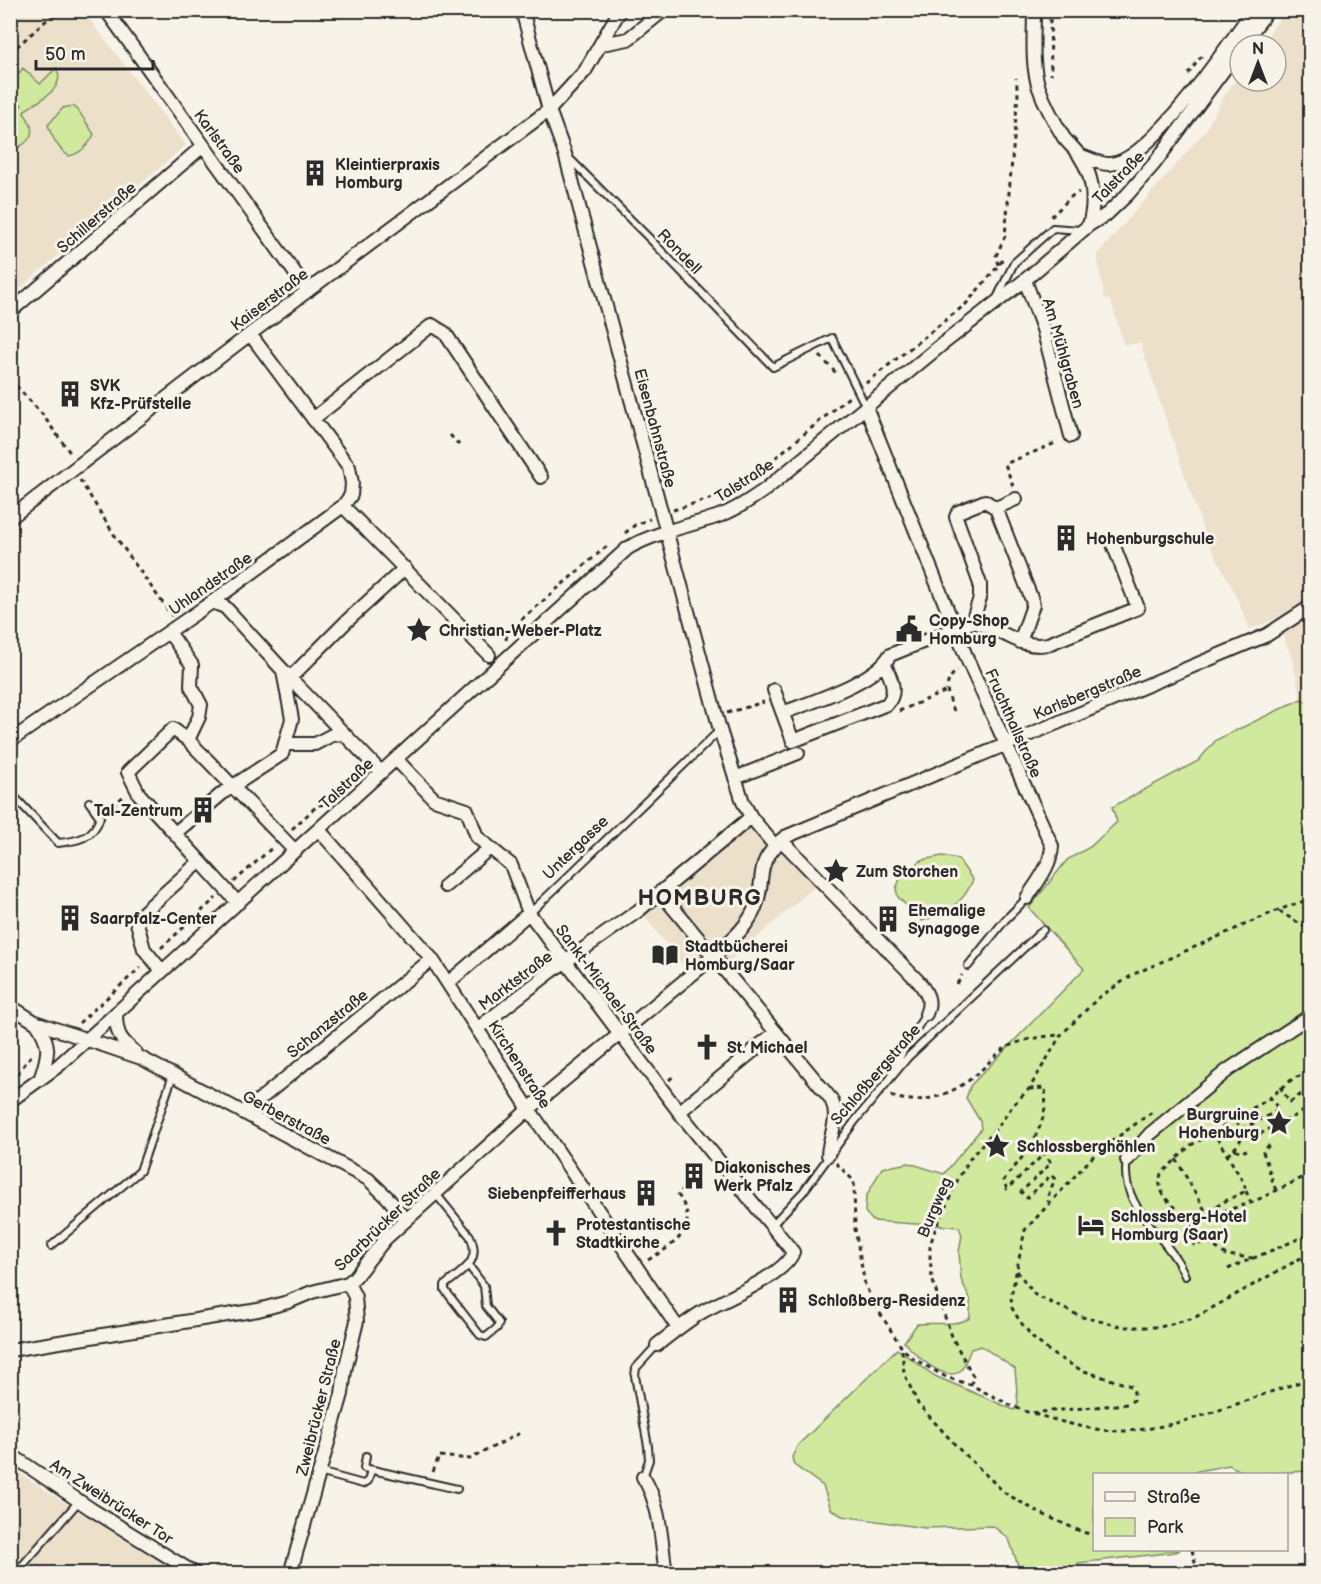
<svg xmlns="http://www.w3.org/2000/svg" width="1321" height="1584" viewBox="0 0 1321 1584" font-family="'Balsamiq Sans',sans-serif">
  <rect width="100%" height="100%" fill="#f7f3e8"/>
  <filter id="ink" filterUnits="userSpaceOnUse"><feTurbulence type="fractalNoise" baseFrequency=".0167" numOctaves="2"/><feDisplacementMap in="SourceGraphic" scale="12" xChannelSelector="R" yChannelSelector="G"/><feConvolveMatrix kernelMatrix="1 2 1 2 8 2 1 2 1" color-interpolation-filters="sRGB"/></filter>
  <g filter="url(#ink)">
    <path fill="#ece0ca" d="M11 11H83L186 145 11 296Z
      M1285 11H1310V704L1301 699 1292 658 1276 619 1250 629 1231 585 1206 538 1140 343 1124 345 1111 301 1104 297 1097 255 1206 130 1222 99 1240 74V81H1276V45H1261Z
      M748 812 774 845 781 840 821 881 722 968 713 958 691 975 644 916 632 906Z
      M10 1467 73 1508 178 1573H11Z"/>
    <path fill="#d1e99f" stroke="#7e8a65" stroke-width="1.5" d="M23 68 40 84 56 68C68 87 39 101 25 110L24 113C34 126 36 138 19 147L11 143V117L22 105 11 94V83Z
      M73 106 78 110 94 134C90 144 80 154 69 156 59 150 51 136 48 125L63 108Z
      M1301 699 1310 704V1471L1247 1474 1229 1465 1198 1471 1191 1474H1094V1550H1180L1176 1552 1078 1563 1071 1573 1021 1574 1009 1539 993 1526 925 1528 842 1516 831 1509 823 1486 794 1465 792 1457 798 1445 897 1349 935 1376 1014 1410 1018 1404 1015 1369 981 1346 971 1349C968 1355 965 1366 960 1371 944 1384 913 1352 904 1342L917 1324C935 1322 954 1327 970 1318V1299L961 1279 959 1252 962 1235 959 1227 873 1221 865 1212 866 1197 882 1168 909 1163 944 1174 981 1129 980 1121 966 1098 971 1085 1084 969 1029 908 1067 860 1090 847 1117 822 1112 807 1198 761 1216 740Z
      M942 856 958 859 973 880C962 905 947 913 922 921L898 897 896 889 901 876 922 860Z"/>
    <g fill="none" stroke-linecap="round" stroke-linejoin="round">
      <g stroke="#2b2b2b" stroke-width="10">
        <path id="lane" d="M568 157 653 242 773 367 832 338 866 407
          M998 296 1014 263 1053 228 1080 230
          M10 792 58 843C78 841 94 838 100 817L89 802
          M530 913 719 731
          M968 966 1005 920 1027 898
          M892 1073 907 1043 926 1014
          M1127 1160C1118 1208 1169 1236 1185 1276
          M436 1194 470 1236C482 1262 463 1270 445 1285V1290L480 1335 486 1337 497 1328 499 1323 486 1306 484 1286 469 1266
          M772 1225 803 1192 855 1121 908 1057 1043 930
          M51 1246 140 1171 173 1075
          M366 1456 364 1468 457 1489
          M319 1472 363 1484 368 1481 371 1470
          M643 1477 649 1460 648 1446 635 1376 636 1368 657 1345
          M15 1574 79 1501"/>
      </g>
      <g stroke="#2b2b2b" stroke-width="16">
        <path id="street" d="M106 10 308 291
          M522 10 549 110 565 154 720 730 743 802 751 817 775 846
          M1034 10C1034 36 1031 64 1039 88 1045 105 1055 123 1064 138 1069 144 1075 149 1079 155 1094 177 1096 200 1089 225
          M602 44 628 39 664 10
          M1242 45 1268 10
          M1079 155C1088 158 1100 165 1110 164 1150 162 1229 44 1253 10
          M1025 280 1043 329 1071 436
          M10 312 203 146
          M866 407 968 661 1052 846C1051 866 1037 882 1027 898
          M313 419 432 325 445 333 541 477
          M343 506 489 655
          M996 508 1016 499
          M10 518 250 334 549 110 585 71 620 10
          M212 602 225 607 290 678 381 772
          M972 622 980 598V584L956 517 958 512 985 501 996 508 1032 600 1033 605 1020 642
          M169 632 192 665 191 686 201 705 199 717 188 740 173 729 128 772 139 794 200 861
          M290 678 348 620 405 568
          M774 690 793 741 887 704C898 692 891 678 885 665
          M783 713C813 701 875 682 890 655L972 622C999 626 1019 650 1048 644L1138 608 1113 544
          M188 740 295 851
          M10 741 212 602 343 506 351 495 352 483 349 467 250 334
          M285 744H315L332 735 344 734
          M396 759 434 799 467 810 477 837 511 865 529 913 679 1112 793 1252C786 1275 723 1300 702 1312 686 1322 672 1333 657 1345
          M735 778 798 753
          M319 830 432 959 529 1109 678 1328
          M175 833 224 792 282 754 292 719 283 671
          M781 840 919 982C927 993 932 1001 926 1014
          M445 886 490 848
          M660 892 831 1099C841 1119 829 1135 828 1155
          M162 971 144 949 136 919 196 865 200 861 238 903
          M448 983 529 913
          M10 1006 35 1022 141 1058 368 1179 387 1197 406 1220
          M116 1013C116 1034 120 1040 136 1053
          M36 1022C51 1044 49 1053 41 1077
          M477 1029 556 968 638 911 751 817
          M10 1101 58 1066 628 548C656 532 686 527 716 517 734 511 750 500 766 489L940 346 1025 280 1089 225 1107 214 1127 195 1154 164 1240 48
          M679 1112 776 1032
          M243 1113 432 959
          M1127 1160 1150 1134 1228 1070 1310 1016
          M10 1350 258 1310 288 1302 312 1292 348 1283 355 1277 385 1239 529 1109 713 957C729 942 747 928 755 908 768 874 751 867 785 837L1267 635 1310 607
          M10 1454 91 1509 196 1574
          M643 1477C661 1505 661 1541 666 1574
          M290 1574 342 1394 345 1370 357 1321 355 1297 348 1283"/>
      </g>
      <path stroke="#2b2b2b" stroke-width="3" stroke-dasharray="4.5 4.5" stroke-linecap="butt" d="M1050 10 1051 75
        M10 53 58 10
        M1188 74 1204 53
        M1051 217 1072 196 1079 192
        M998 265 996 256 1005 236 1018 95 1016 78
        M820 356 836 373
        M10 379 42 414 71 454
        M866 383 966 304 1003 260
        M450 435 461 447
        M80 480 115 536 172 616
        M1013 486 1005 464 1058 442
        M673 510 716 497 747 481 849 397
        M625 533 635 525 650 519
        M506 640 507 632 607 546
        M899 711 947 691
        M954 711C948 694 941 685 957 670
        M727 713 764 702
        M106 812 126 794
        M292 829 318 805 327 804
        M234 882 274 846
        M1279 911 1307 928H1310
        M161 948 216 898
        M957 984 962 975
        M79 1023 141 967
        M1304 1076 1310 1084
        M10 1079 18 1073 33 1053
        M669 1080 675 1075
        M1280 1087 1290 1102 1310 1088
        M1029 1089 1045 1088C1050 1125 1025 1155 1003 1181L1007 1189 1045 1153 1051 1163 1021 1192 1027 1198 1051 1175 1055 1179 1049 1193 1048 1202
        M891 1096C919 1106 949 1096 972 1078 984 1069 994 1055 1007 1047 1022 1039 1044 1036 1061 1035
        M1242 1129 1279 1110 1270 1097
        M1252 1138 1310 1108
        M1269 1145 1263 1152 1276 1191
        M1235 1149 1241 1152 1247 1150
        M1227 1155C1242 1143 1246 1135 1235 1119
        M1176 1159 1206 1212
        M836 1163 854 1181 855 1229 865 1285 873 1302 902 1348 914 1359 946 1377 971 1385 1012 1406 1030 1413 1127 1404 1134 1400V1392L1131 1386 1081 1370 1054 1355 1034 1339 1019 1320 1012 1308 1011 1297 1025 1230 1098 1151 1155 1110
        M1246 1191 1251 1203
        M1201 1216 1225 1201 1246 1191 1244 1183 1214 1133
        M1189 1221 1251 1203 1310 1174
        M1253 1258 1226 1255 1208 1242 1194 1245 1196 1233C1194 1229 1191 1224 1188 1221 1177 1208 1154 1195 1161 1174L1191 1145 1214 1133 1235 1118 1267 1100 1295 1077 1310 1075
        M648 1260C674 1244 702 1229 678 1195L683 1189
        M1228 1269 1310 1234
        M1017 1271 1035 1295 1082 1317 1125 1327H1160L1194 1318 1310 1253
        M902 1350 904 1373 918 1404 960 1450 1005 1493 1038 1512 1082 1532 1094 1535
        M971 1385 973 1376 953 1339 938 1298 932 1278 930 1258V1245L935 1230 958 1179 971 1157 1000 1124 1013 1105 1029 1089 1061 1035 1098 998 1134 974 1278 910 1310 899
        M1034 1414C1063 1422 1094 1432 1125 1431 1190 1427 1249 1397 1310 1379
        M433 1472 439 1456 470 1459 520 1433
        M1192 1550 1198 1574"/>
      <use href="#lane" stroke="#f7f3e8" stroke-width="6"/>
      <use href="#street" stroke="#f7f3e8" stroke-width="12"/>
    </g>
  </g>
  <defs>
    <g id="building-bare" transform="scale(2.07)"><path d="M-4-6H4V6H1V3H-1V6H-4ZM-2.5-4.3h1.7v1.8h-1.7ZM.8-4.3h1.7v1.8H.8ZM-2.5-1h1.7V.8h-1.7ZM.8-1h1.7V.8H.8Z" fill="#2b2b2b" stroke="#f7f3e8" stroke-width="2.5" paint-order="stroke"/></g>
    <g id="civic-bare" transform="scale(2.07)"><path d="M-.6-6.5H3V-4.5H.6V-3L4-1V1h2V6H-6V1h2V-1L-.6-3ZM-1.2 2.5V6h2.4V2.5Z" fill="#2b2b2b" stroke="#f7f3e8" stroke-width="2.5" paint-order="stroke"/></g>
    <g id="sight-bare" transform="scale(2.07)"><path d="M0-6L1.8-2.2L6-1.7L2.9 1.2L3.7 5.4L0 3.3L-3.7 5.4L-2.9 1.2L-6-1.7L-1.8-2.2Z" fill="#2b2b2b" stroke="#f7f3e8" stroke-width="2.5" paint-order="stroke"/></g>
    <g id="library-bare" transform="scale(2.07)"><path d="M-6-4Q-3-5.5-.7-3.5V5Q-3 3-6 4ZM6-4Q3-5.5 .7-3.5V5Q3 3 6 4Z" fill="#2b2b2b" stroke="#f7f3e8" stroke-width="2.5" paint-order="stroke"/></g>
    <g id="church-bare" transform="scale(2.07)"><path d="M-1.2-6h2.4v3.5h3.3v2.4h-3.3V6h-2.4V-.1h-3.3v-2.4h3.3Z" fill="#2b2b2b" stroke="#f7f3e8" stroke-width="2.5" paint-order="stroke"/></g>
    <g id="hotel-bare" transform="scale(2.07)"><path d="M-6-4.5h1.5V1H6V5H4.5V3h-9V5H-6ZM-4 0a1.8 1.8 0 1 1 3.6 0ZM.5 0V-2.5h3Q6-2.5 6 0Z" fill="#2b2b2b" stroke="#f7f3e8" stroke-width="2.5" paint-order="stroke"/></g>
  </defs>
  <g fill-rule="evenodd">
    <use href="#building-bare" x="315" y="173"/>
    <use href="#building-bare" x="70" y="394"/>
    <use href="#building-bare" x="1066" y="538"/>
    <use href="#civic-bare" x="909" y="629"/>
    <use href="#sight-bare" x="419" y="630"/>
    <use href="#building-bare" x="203" y="810"/>
    <use href="#sight-bare" x="836" y="871"/>
    <use href="#building-bare" x="70" y="918"/>
    <use href="#building-bare" x="888" y="919"/>
    <use href="#library-bare" x="665" y="955"/>
    <use href="#church-bare" x="707" y="1047"/>
    <use href="#sight-bare" x="1279" y="1123"/>
    <use href="#sight-bare" x="997" y="1146"/>
    <use href="#building-bare" x="694" y="1176"/>
    <use href="#building-bare" x="646" y="1193"/>
    <use href="#hotel-bare" x="1091" y="1225"/>
    <use href="#church-bare" x="556" y="1233"/>
    <use href="#building-bare" x="788" y="1300"/>
  </g>
  <g text-anchor="middle" stroke-width="6" stroke-linejoin="round" paint-order="stroke">
    <g font-size="16" fill="#2b2b2b" stroke="#f7f3e8">
      <text transform="translate(220 141) rotate(54)" y="6">Karlstraße</text>
      <text transform="translate(1118 177) rotate(-46)" y="6">Talstraße</text>
      <text transform="translate(96 217) rotate(-41)" y="6">Schillerstraße</text>
      <text transform="translate(680 251) rotate(46)" y="6">Rondell</text>
      <text transform="translate(269 299) rotate(-37)" y="6">Kaiserstraße</text>
      <text transform="translate(1064 353) rotate(74)" y="6">Am Mühlgraben</text>
      <text transform="translate(656 428) rotate(75)" y="6">Eisenbahnstraße</text>
      <text transform="translate(744 480) rotate(-33)" y="6">Talstraße</text>
      <text transform="translate(210 583) rotate(-35)" y="6">Uhlandstraße</text>
      <text transform="translate(1087 692) rotate(-23)" y="6">Karlsbergstraße</text>
      <text transform="translate(1014 723) rotate(66)" y="6">Fruchthallstraße</text>
      <text transform="translate(346 783) rotate(-43)" y="6">Talstraße</text>
      <text transform="translate(575 847) rotate(-44)" y="6">Untergasse</text>
      <text transform="translate(515 980) rotate(-37)" y="6">Marktstraße</text>
      <text transform="translate(607 989) rotate(53)" y="6">Sankt-Michael-Straße</text>
      <text transform="translate(327 1023) rotate(-39)" y="6">Schanzstraße</text>
      <text transform="translate(520 1064) rotate(57)" y="6">Kirchenstraße</text>
      <text transform="translate(875 1074) rotate(-49)" y="6">Schloßbergstraße</text>
      <text transform="translate(287 1117) rotate(28)" y="6">Gerberstraße</text>
      <text transform="translate(934 1207) rotate(-67)" y="6">Burgweg</text>
      <text transform="translate(387 1219) rotate(-44)" y="6">Saarbrücker Straße</text>
      <text transform="translate(318 1407) rotate(-76)" y="6">Zweibrücker Straße</text>
      <text transform="translate(112 1501) rotate(33)" y="6">Am Zweibrücker Tor</text>
    </g>
    <g font-size="16" font-weight="bold" fill="#2b2b2b" stroke="#f7f3e8" text-anchor="start">
      <text x="335" y="170">Kleintierpraxis<tspan x="335" dy="18">Homburg</tspan></text>
      <text x="90" y="391">SVK<tspan x="90" dy="18">Kfz-Prüfstelle</tspan></text>
      <text x="1086" y="544">Hohenburgschule</text>
      <text x="929" y="626">Copy-Shop<tspan x="929" dy="18">Homburg</tspan></text>
      <text x="439" y="636">Christian-Weber-Platz</text>
      <text x="183" y="816" text-anchor="end">Tal-Zentrum</text>
      <text x="856" y="877">Zum Storchen</text>
      <text x="908" y="916">Ehemalige<tspan x="908" dy="18">Synagoge</tspan></text>
      <text x="90" y="924">Saarpfalz-Center</text>
      <text x="685" y="952">Stadtbücherei<tspan x="685" dy="18">Homburg/Saar</tspan></text>
      <text x="727" y="1053">St. Michael</text>
      <text x="1259" y="1120" text-anchor="end">Burgruine<tspan x="1259" dy="18">Hohenburg</tspan></text>
      <text x="1017" y="1152">Schlossberghöhlen</text>
      <text x="714" y="1173">Diakonisches<tspan x="714" dy="18">Werk Pfalz</tspan></text>
      <text x="626" y="1199" text-anchor="end">Siebenpfeifferhaus</text>
      <text x="1111" y="1222">Schlossberg-Hotel<tspan x="1111" dy="18">Homburg (Saar)</tspan></text>
      <text x="576" y="1230">Protestantische<tspan x="576" dy="18">Stadtkirche</tspan></text>
      <text x="808" y="1306">Schloßberg-Residenz</text>
    </g>
    <g font-size="22" font-weight="bold" letter-spacing="1.5" fill="#2b2b2b" stroke="#f7f3e8">
      <text x="700" y="905">HOMBURG</text>
    </g>
  </g>
  <rect width="1321" height="1584" fill="none" stroke="#f7f3e8" stroke-width="36"/>
  <rect x="18" y="18" width="1285" height="1548" fill="none" stroke="#2b2b2b" stroke-width="2" filter="url(#ink)"/>
  <rect x="1093" y="1473" width="195" height="78" fill="#f7f3e8" stroke="#a5a39c" stroke-width="1.5"/>
  <rect x="1105" y="1492" width="30" height="9" fill="#f7f3e8" stroke="#a5a39c" stroke-width="1.5"/>
  <text x="1147" y="1503" font-size="18" fill="#2b2b2b">Straße</text>
  <rect x="1105" y="1518" width="30" height="18" fill="#d1e99f" stroke="#a5a39c" stroke-width="1.5"/>
  <text x="1147" y="1533" font-size="18" fill="#2b2b2b">Park</text>
  <g transform="translate(1258 63)"><circle r="28" fill="#f7f3e8" stroke="#a5a39c" stroke-width="1.5"/>
  <path d="M0-4.5L10 22L0 15L-10 22Z" fill="#2b2b2b"/>
  <text y="-9" font-size="16" font-weight="bold" text-anchor="middle" fill="#2b2b2b">N</text>
  </g>
  <path d="M36 60v9h117v-9" fill="none" stroke="#2b2b2b" stroke-width="3"/>
  <text x="45" y="60" font-size="18" fill="#2b2b2b" stroke="#f7f3e8" stroke-width="4.5" paint-order="stroke">50 m</text>
</svg>
